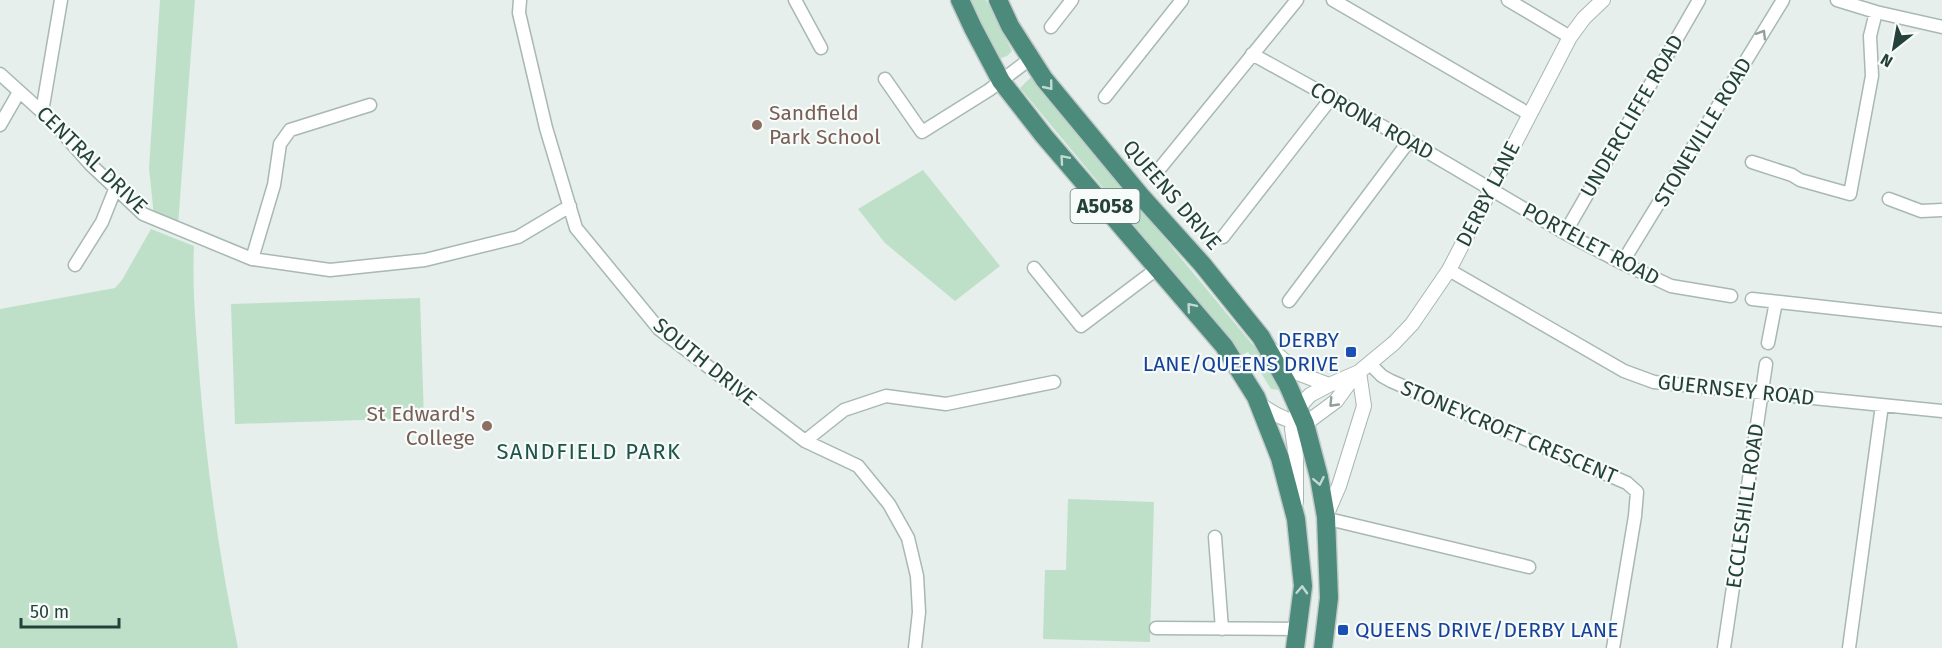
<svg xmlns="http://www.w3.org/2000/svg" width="1942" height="648" viewBox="0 0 1942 648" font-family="'Fira Sans',sans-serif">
  <rect width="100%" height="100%" fill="#e6efeb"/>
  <path fill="#bfe0c8" d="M160 0H195L178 225 154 216 149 168Z
    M968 0H986L1012 51 1007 56 998 59Z
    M1031 77 1262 356 1280 390 1271 389 1248 352 1242 355 1020 88Z
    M923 170 1000 266 955 301 885 243 858 209Z
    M151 229 194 246C192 288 196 329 199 370 206 464 219 556 238 648H0V309L115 288 122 280Z
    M420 298 424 418 235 424 231 304Z
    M1068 499 1154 502 1150 642 1043 639 1045 570H1066Z"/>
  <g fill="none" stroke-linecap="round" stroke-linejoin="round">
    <g stroke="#a8b8b2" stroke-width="15">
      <path id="minor" d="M520 0 519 13 546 128 576 228 659 329 805 441 858 466 889 504 908 538 917 576 919 612 915 648
        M795 0 821 48
        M1333 0 1529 114
        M1508 0 1570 37
        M1837 0 1876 12 1942 27
        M1051 27 1072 0
        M1252 54 1409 141 1565 233 1622 263 1671 286 1731 296
        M0 74 52 121 91 165 143 214 252 259 330 270 425 260 518 237 570 206
        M885 79 922 132 989 90 1030 59
        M1105 97 1182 0
        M42 112 61 0
        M0 125 19 92
        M1752 162 1792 175 1800 180 1850 194 1872 76 1870 36 1876 12
        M1161 167 1297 0
        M1889 199 1921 211 1942 210
        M1565 233 1699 0
        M1223 237 1332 97
        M252 259 274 185 280 144 290 130 370 105
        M1622 263 1783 0
        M75 265 102 222 116 187
        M1034 268 1081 326 1158 268
        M1449 270 1624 371 1654 382 1942 411
        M1752 299 1942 320
        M1289 301 1409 141
        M1768 343 1776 302
        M1370 364 1382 376 1391 381 1627 483 1637 492 1635 516 1613 648
        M805 441 844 410 886 396 946 404 1054 382
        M1326 521H1337L1529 567
        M1215 537 1222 629
        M1156 628 1298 629
        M1724 648 1766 364
        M1849 648 1882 405"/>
    </g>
    <g stroke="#a8b8b2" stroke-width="16">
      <path id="tertiary" d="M1272 350 1300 374 1329 385
        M1261 405C1275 415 1288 422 1305 424L1336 401 1355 375
        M1296 502V457L1292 429 1298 408 1310 395 1329 385 1359 372 1394 343 1412 324 1449 270 1570 37 1584 18 1603 0
        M1326 516 1339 486 1364 406 1359 372"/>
    </g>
    <g stroke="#c2cac8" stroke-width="21">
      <path id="trunk" d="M960 0 973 28 1001 81 1044 136 1224 346 1256 397 1280 458 1296 519 1303 586 1295 648
        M998 0 1010 26 1044 79 1140 195 1202 264 1261 337 1287 383 1305 424 1319 477 1326 517 1329 598 1323 648"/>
    </g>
    <use href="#minor" stroke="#fff" stroke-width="12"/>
    <use href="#tertiary" stroke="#fff" stroke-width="14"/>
    <use href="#trunk" stroke="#4c8a7c" stroke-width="18"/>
  </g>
  <defs><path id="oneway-chevron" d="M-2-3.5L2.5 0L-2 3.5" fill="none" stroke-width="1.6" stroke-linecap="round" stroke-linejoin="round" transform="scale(1.5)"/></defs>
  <g stroke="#92a09c">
    <use href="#oneway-chevron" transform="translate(1762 34) rotate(-59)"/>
    <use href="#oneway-chevron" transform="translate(1333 403) rotate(134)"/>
  </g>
  <g stroke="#c4d9d4">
    <use href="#oneway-chevron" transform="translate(1049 86) rotate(51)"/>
    <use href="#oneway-chevron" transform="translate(1064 159) rotate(-131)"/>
    <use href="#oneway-chevron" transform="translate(1191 307) rotate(-130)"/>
    <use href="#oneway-chevron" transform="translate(1319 481) rotate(79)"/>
    <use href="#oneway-chevron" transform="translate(1302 590) rotate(-87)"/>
  </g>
  <g fill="#8d6e63" stroke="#f7fbf9" stroke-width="2">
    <circle cx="757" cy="125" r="6"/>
    <circle cx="487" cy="426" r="6"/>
  </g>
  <g fill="#1a4fb4" stroke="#f7fbf9" stroke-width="2">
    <rect x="1345" y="346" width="12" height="12" rx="3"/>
    <rect x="1337" y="624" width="12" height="12" rx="3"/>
  </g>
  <g text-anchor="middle" stroke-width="4.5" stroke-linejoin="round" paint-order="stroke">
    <rect fill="#f7fbf9" stroke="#637a73" stroke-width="1.5" x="1070.5" y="189" width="69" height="34" rx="4.5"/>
    <g font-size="20" font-weight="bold" fill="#24423a">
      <text x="1105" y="213">A5058</text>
    </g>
    <g font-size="21" fill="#785e54" stroke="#f7fbf9" text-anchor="start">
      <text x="769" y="120">Sandfield<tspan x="769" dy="24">Park School</tspan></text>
      <text x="475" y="421" text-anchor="end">St Edward's<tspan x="475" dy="24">College</tspan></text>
    </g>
    <g font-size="21" fill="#24423a" stroke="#f7fbf9">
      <text transform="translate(1632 116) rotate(-60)" y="7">UNDERCLIFFE ROAD</text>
      <text transform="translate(1372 121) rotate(29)" y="7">CORONA ROAD</text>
      <text transform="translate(1703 132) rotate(-59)" y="7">STONEVILLE ROAD</text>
      <text transform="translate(92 160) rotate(44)" y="7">CENTRAL DRIVE</text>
      <text transform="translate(1488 194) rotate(-63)" y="7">DERBY LANE</text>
      <text transform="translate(1172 195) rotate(49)" y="7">QUEENS DRIVE</text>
      <text transform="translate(1591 244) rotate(28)" y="7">PORTELET ROAD</text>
      <text transform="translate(705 362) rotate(39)" y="7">SOUTH DRIVE</text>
      <text transform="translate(1736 390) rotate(6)" y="7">GUERNSEY ROAD</text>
      <text transform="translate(1509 432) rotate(23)" y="7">STONEYCROFT CRESCENT</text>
      <text transform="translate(1745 506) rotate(-82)" y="7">ECCLESHILL ROAD</text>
    </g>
    <g font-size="21" fill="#164399" stroke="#f7fbf9" text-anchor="end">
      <text x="1339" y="347">DERBY<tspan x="1339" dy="24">LANE/QUEENS DRIVE</tspan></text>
      <text x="1355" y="637" text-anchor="start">QUEENS DRIVE/DERBY LANE</text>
    </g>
    <g font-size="22" letter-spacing="1.5" fill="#1f5548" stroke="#f7fbf9">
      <text x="589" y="459">SANDFIELD PARK</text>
    </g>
  </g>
  <g transform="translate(1894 48) rotate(211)" stroke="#f7fbf9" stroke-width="4.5" paint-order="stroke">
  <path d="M0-4.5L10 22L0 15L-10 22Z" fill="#24423a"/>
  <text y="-9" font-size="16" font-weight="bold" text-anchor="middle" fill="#24423a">N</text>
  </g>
  <path d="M21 618v9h98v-9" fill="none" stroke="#24423a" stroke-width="3"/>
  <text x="30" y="618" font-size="18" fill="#24423a" stroke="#f7fbf9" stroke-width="4.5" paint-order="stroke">50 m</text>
</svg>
